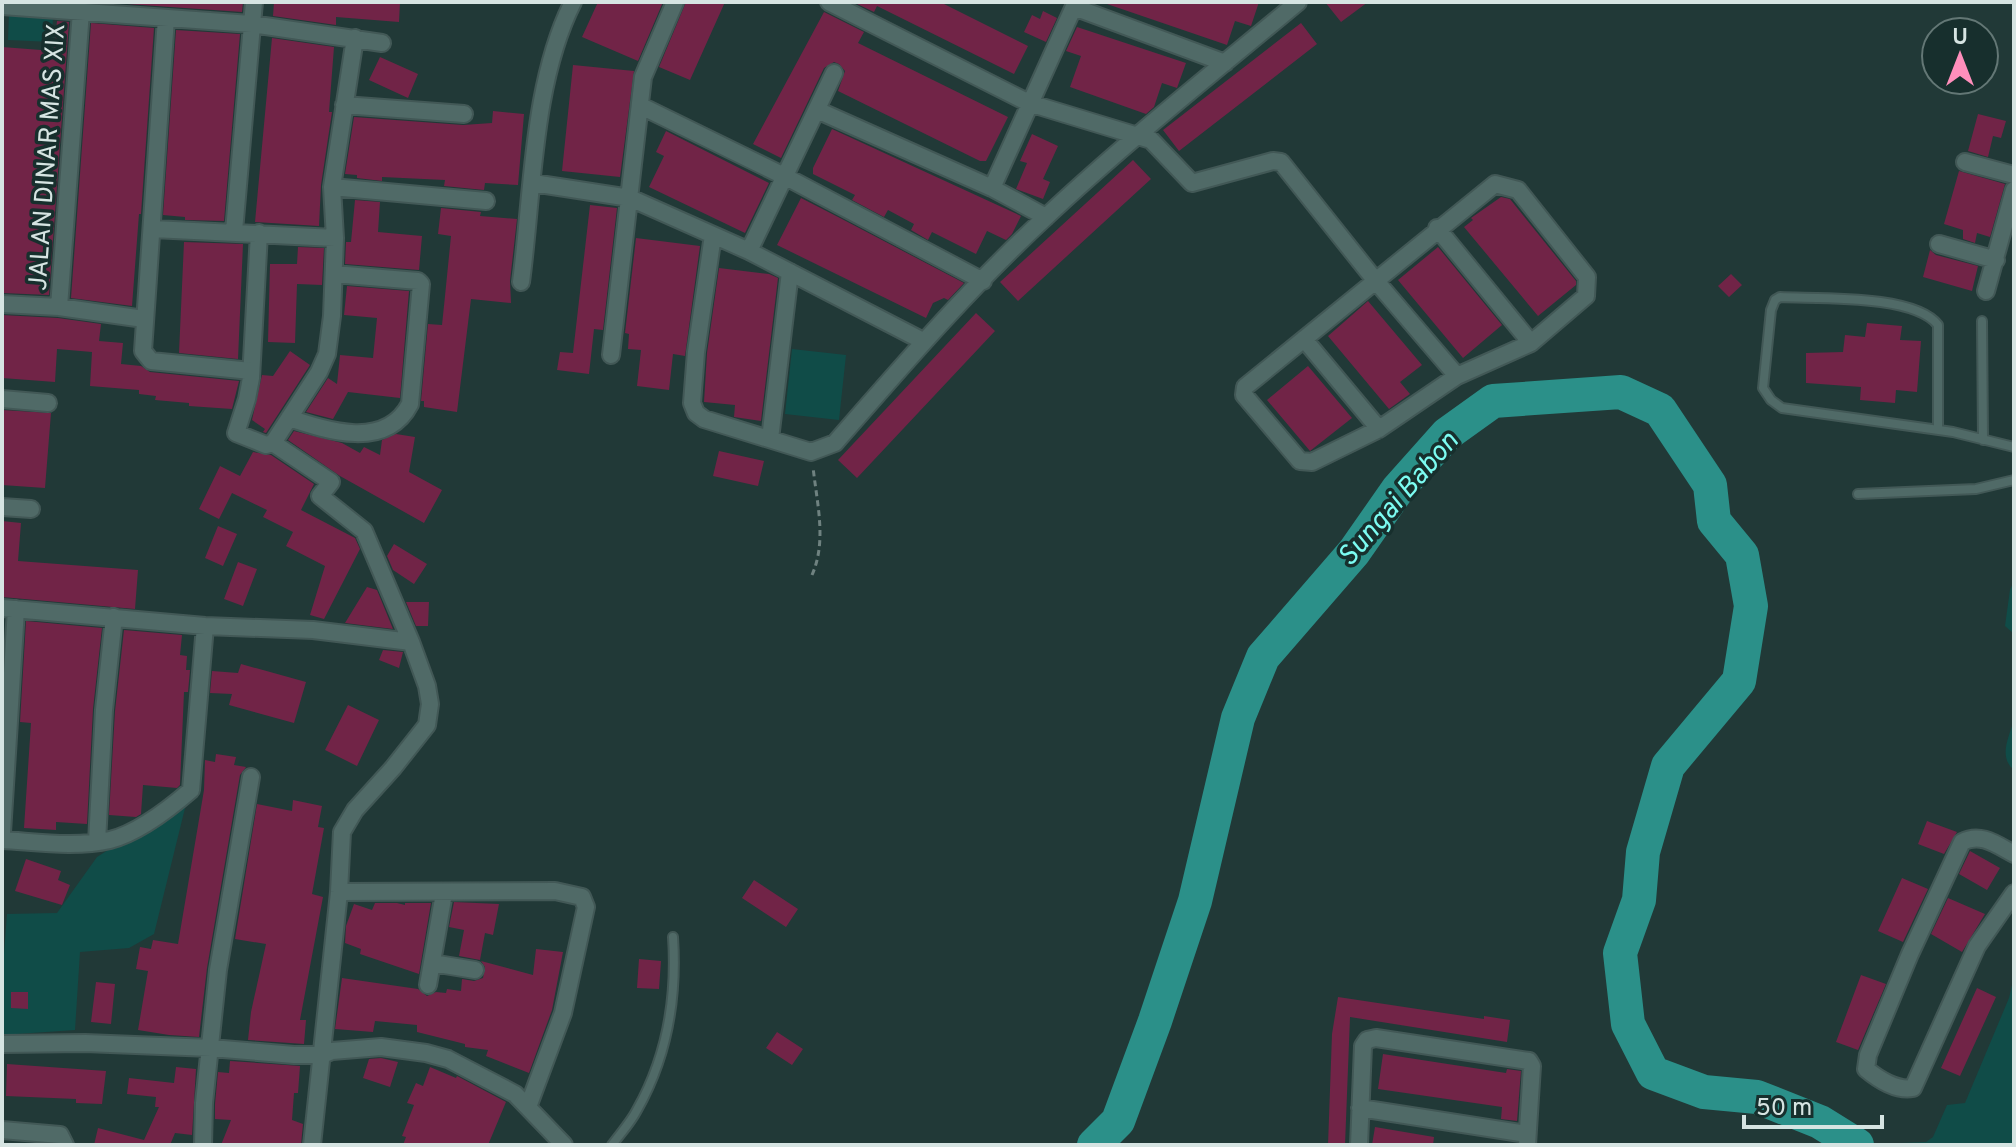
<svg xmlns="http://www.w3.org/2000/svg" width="2016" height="1147" viewBox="0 0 2016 1147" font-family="Overpass,sans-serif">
  <rect width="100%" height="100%" fill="#213937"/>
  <path fill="#104c48" d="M9 13 53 15 52 42 8 40Z
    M792 349 846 355 839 420 785 414Z
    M2014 581V634L2005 626 2010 590Z
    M2014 720V770C1998 757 2009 737 2014 720Z
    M187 800 154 934 129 948 80 952 75 1030 2 1035V980L7 914 57 913 97 857Z
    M2014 977V1145H1850L1926 1142 1933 1137 1947 1105 1965 1103 2009 998Z"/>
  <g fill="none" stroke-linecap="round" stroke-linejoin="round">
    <path stroke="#2b9089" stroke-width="34" d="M1094 1145 1118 1121 1155 1021 1195 901 1238 718 1263 657 1354 552 1398 489 1447 434 1493 401 1621 392 1660 410 1710 485 1714 521 1742 555 1751 606 1739 681 1668 766 1643 852 1639 900 1620 953 1628 1024 1653 1073 1704 1092 1757 1097 1820 1122 1857 1145"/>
  </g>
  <path fill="#712447" d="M99 2H243L242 12Z
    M274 2H400L399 22 336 17V25L273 16Z
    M598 2H663L638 61 582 37Z
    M686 2H725L690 80 659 67Z
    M853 2H940L1028 46 1014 74 877 6 874 12Z
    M1107 2H1259L1251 26 1235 21 1227 45 1107 4Z
    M1325 2H1368L1341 22Z
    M1043 11 1057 18 1046 42 1024 32 1032 15 1040 19Z
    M824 12 864 32 858 43 1008 117 986 161H980L838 91 845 71 839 64 834 62 824 68 781 158 753 144Z
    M57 21 69 22 49 295 2 293V47L54 51Z
    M91 23 154 28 141 214H139L132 306 71 298Z
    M1301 23 1317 44 1179 151 1163 130Z
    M1077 27 1186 63 1177 88 1162 83 1154 107 1146 114 1070 87 1081 56 1066 51Z
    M176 30 240 34 224 221 185 220V217L163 215Z
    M272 38 334 47 329 112H332L321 185 319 226 255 222Z
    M380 57 418 74 408 98 369 80Z
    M573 65 634 71 620 177 562 171Z
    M493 111 524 114 518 185 485 183 484 190 444 186 445 180 382 177V181L357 178V175L345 174 354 117 463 125 492 123Z
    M1978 114 2006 121 2001 138 1993 136 1988 157 1968 151Z
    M832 129 1021 216 1012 234 1006 240 987 231 976 254 932 232 928 240 911 230 914 224 888 210 884 217 852 200 855 195 813 174V168Z
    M666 131 769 183 745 233 649 187 664 156 656 152Z
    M1032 134 1058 146 1043 179 1050 182 1043 199 1016 189 1027 163 1020 161Z
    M1133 160 1151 179 1018 301 1000 282Z
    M1959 171 2005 184 1990 237 1977 233 1975 243 1963 239V230L1944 224Z
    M1501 197 1510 199 1576 281V285L1538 316 1464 227 1473 220 1471 218Z
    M801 198 840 218 964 283 948 300 944 298 933 303 926 318 777 245Z
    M355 200 380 202 378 232 422 236 419 270 345 264 346 242H351Z
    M590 205 617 208 603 330 594 329 589 374 557 370 560 352 573 353Z
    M441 208 481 212 480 216 517 219 510 281 511 303 471 299 457 412 424 407V401H421L428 324 442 325 445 296 451 236 438 234Z
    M636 238 700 246 685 356 673 354 669 390 637 386 641 350 628 349 629 334 625 333Z
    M184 242 243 244 238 359 179 353Z
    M298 247 324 248 322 285 297 284 295 343 268 342 270 264H297Z
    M1438 247 1502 325 1463 358 1398 280Z
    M1930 250 1936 255 1978 266 1972 291 1923 277Z
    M719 268 769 274 778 278 761 421 734 417 735 405 704 402 707 353Z
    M1731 274 1742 285 1729 297 1718 286Z
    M347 286 409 291 400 398 348 392 333 419 306 412 328 378 337 384 340 355 373 358 377 318 344 315Z
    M1368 301 1422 365 1400 382 1410 394 1389 409 1328 336Z
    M976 313 995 331 857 478 838 460Z
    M2 315 58 318 101 324 99 341 123 343 121 364 141 366 150 372 239 381 232 409 189 406V403L155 400 156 396 139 394V390L90 386 92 352 57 349 55 382 2 378Z
    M1867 323 1902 326 1900 340 1921 341 1917 392 1896 390 1895 403 1860 400 1861 387 1806 383V353L1843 352 1845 335 1865 337Z
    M290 351 310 365 266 433 263 432 265 429 252 420 262 375 273 376Z
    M1308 366 1352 418 1310 451 1267 400Z
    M2 410 51 413 45 488 2 485Z
    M294 431 342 443 360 453 364 447 380 455 382 440 396 434 415 437 409 472 442 490 424 523 340 476 288 440Z
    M719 451 764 461 758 486 713 476Z
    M253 452 271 455 314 484 301 510 355 538 360 549 324 619 310 615 325 566 286 546 293 532 263 517 267 510 232 493 219 519 199 509 220 466 240 476Z
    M2 521 21 523 18 561 138 570 135 609 2 597Z
    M218 526 237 534 223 566 205 558Z
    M394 544 427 564 414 584 393 570 387 556Z
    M238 562 257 569 243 606 224 599Z
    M367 587 377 590 393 629 345 623Z
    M406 602H429L428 626H416Z
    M26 621 102 628 93 709 87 824 56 822V830L24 828 31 723 20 722Z
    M124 630 182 635 180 655 187 656 186 670H190L188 692H184L180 785 177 788 143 785 141 814 136 817 109 815 115 711Z
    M383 650 403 652 399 668 379 660Z
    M241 664 306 682 294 723 229 705 232 694 210 693 212 671 238 673Z
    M348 705 379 720 357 766 325 750Z
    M216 754 236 757 234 765 246 767 240 775 207 968 199 1037 169 1035 138 1030 148 971 136 969 140 947 151 949 153 940 178 944 204 790 205 760 215 762Z
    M293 800 322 806 318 827 324 828 312 894 323 897 300 1020H306L304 1044 248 1040 251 1012 266 944 235 939 257 804 292 811Z
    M1927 821 1957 832 1944 854 1918 844Z
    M1970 851 2000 868 1987 890 1959 874Z
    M26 859 61 871 58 880 70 885 62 905 15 891Z
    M1902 878 1928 889 1903 942 1878 931Z
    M754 880 798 909 786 927 742 898Z
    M1948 898 1985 914 1962 952 1931 934Z
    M454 902 499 904 493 935 485 933 480 960 459 956 464 930 449 927Z
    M375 903H397L405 905V903H431L419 974 360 954 361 949 345 943 346 926 354 904 372 910Z
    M536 949 563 952 552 1010 529 1073 486 1056 488 1050 465 1047V1044L417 1032V1025L375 1021 373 1032 335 1029 342 978 418 989 427 996 436 992 446 993 447 989 461 991 462 979 474 981 483 978 485 967 481 961 533 975Z
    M639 959 661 961 659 989 637 988Z
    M1861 975 1886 984 1858 1050 1836 1042Z
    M96 982 115 984 111 1024 91 1022Z
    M1977 988 1996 997 1960 1076 1941 1068Z
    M11 992H28V1009L11 1008Z
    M1338 997 1484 1019V1016L1510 1020 1507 1042 1350 1017 1345 1145H1328L1332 1034Z
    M777 1032 803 1049 792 1065 766 1048Z
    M1383 1054 1506 1073 1507 1069 1521 1071 1517 1121 1501 1119 1502 1107 1378 1089Z
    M381 1058 398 1062 390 1087 363 1078 369 1059Z
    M230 1061 300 1066 298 1093H294L292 1120 303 1124 301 1145H221L231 1120 215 1119V1104L218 1072 229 1073Z
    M7 1064 106 1071 102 1104 76 1103V1099L6 1096Z
    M176 1067 196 1069 192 1135 175 1133 170 1145H94L98 1128 144 1140 159 1107H155L156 1097 127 1094 129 1078 174 1083Z
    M430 1067 456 1078 457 1076 506 1102 488 1145H403L406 1137 402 1136 414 1105 407 1103 416 1083 423 1086Z
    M1375 1127 1434 1137 1433 1145H1372Z"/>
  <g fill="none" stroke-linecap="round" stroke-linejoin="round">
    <g stroke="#425856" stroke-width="12">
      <path id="lane" d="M1982 321 1983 440
        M1938 429V325C1914 294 1818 299 1780 297L1775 300 1771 310 1763 388 1771 400 1782 408 1953 432 2014 447
        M1858 494 1976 489 2014 480
        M612 1145C620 1134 631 1122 637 1110 667 1057 677 997 673 937"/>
    </g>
    <g stroke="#425856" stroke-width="20">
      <path id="street" d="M829 2 1029 103 1151 140 1192 183 1273 161 1281 162 1375 280 1457 376
        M2 6 251 24 382 43
        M1074 7 1225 63
        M166 18 143 351 151 361 251 371
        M344 105 464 114
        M641 106 786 177 983 281
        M817 110 992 188 1046 217
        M1965 162 2014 175
        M533 183 630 198 749 251 923 341
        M1495 184 1518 190 1587 277 1586 296 1531 343 1457 376 1379 429 1312 462 1300 461 1244 395 1245 387Z
        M332 187 486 201
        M992 188 1076 2
        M1437 228 1531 343
        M153 229 335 238
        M234 231 254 2
        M259 233 251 378 247 399 236 433 266 445 273 443 331 482 320 496 364 531 411 642 427 686 430 704 427 725 393 768 355 810 342 832 339 892 312 1145
        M713 235 696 352 692 403 696 413 704 419 811 452 835 443C903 365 971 286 1047 216 1127 141 1214 72 1298 2
        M1939 244 1996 260
        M749 251 834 73
        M521 282C533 193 532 83 573 2
        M1986 291 2014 190
        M2 304 59 307 144 319
        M59 307 81 11
        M1304 339 1379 429
        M611 355 643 77 675 2
        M2 399 48 403
        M289 418C328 431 386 450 410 404L421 284 418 281 334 274
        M770 439 790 272
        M273 443 319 372 327 354 332 316 335 238 332 187 355 38
        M2 507 31 509
        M2 608 205 626 313 630 411 642
        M2 833 16 609
        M2 840C37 842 76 848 110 840 138 833 169 809 191 790L205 626
        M97 842 104 710 114 617
        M2014 854C1997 845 1981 832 1962 842L1910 954 1868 1055 1866 1069C1878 1079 1897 1091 1913 1088L1977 946 2014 893
        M339 892 555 891 582 897 586 907 563 1013 528 1107
        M432 963 475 970
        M428 985 444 893
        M2 1044 85 1043 211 1048 294 1055H322L332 1051 381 1047 426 1053 448 1059 515 1094 564 1145
        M1360 1108 1527 1134
        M2 1130 60 1135 65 1145
        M203 1145 204 1103 218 970 251 777
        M1359 1145 1363 1046 1367 1040 1376 1038 1529 1061 1532 1066 1527 1145"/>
    </g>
    <path stroke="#6f8280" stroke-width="3" stroke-dasharray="6 4" stroke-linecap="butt" d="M812 575C827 541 817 504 813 467"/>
    <use href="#lane" stroke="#506a67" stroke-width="8"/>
    <use href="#street" stroke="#506a67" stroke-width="16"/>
  </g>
  <g text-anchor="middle" stroke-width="7" stroke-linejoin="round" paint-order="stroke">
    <g font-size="26" fill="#d6e4e2" stroke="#172f2d">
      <text transform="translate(46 157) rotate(-86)" y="9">JALAN DINAR MAS XIX</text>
    </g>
    <g font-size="28" font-style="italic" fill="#7cfcf2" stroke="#172f2d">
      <text transform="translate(1397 498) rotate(-49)" y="10">Sungai Babon</text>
    </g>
  </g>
  <rect width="2016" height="1147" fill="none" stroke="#d6e4e2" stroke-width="8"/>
  <g transform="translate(1960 56)"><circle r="38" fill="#172f2d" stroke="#637775" stroke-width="2"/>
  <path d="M0-6L14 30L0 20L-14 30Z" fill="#ff8ebb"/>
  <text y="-12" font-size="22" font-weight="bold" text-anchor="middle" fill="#d6e4e2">U</text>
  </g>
  <path d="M1744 1115v12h138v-12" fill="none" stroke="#d6e4e2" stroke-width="4"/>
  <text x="1756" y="1115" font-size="24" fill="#d6e4e2" stroke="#172f2d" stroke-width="6" paint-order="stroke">50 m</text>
</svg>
